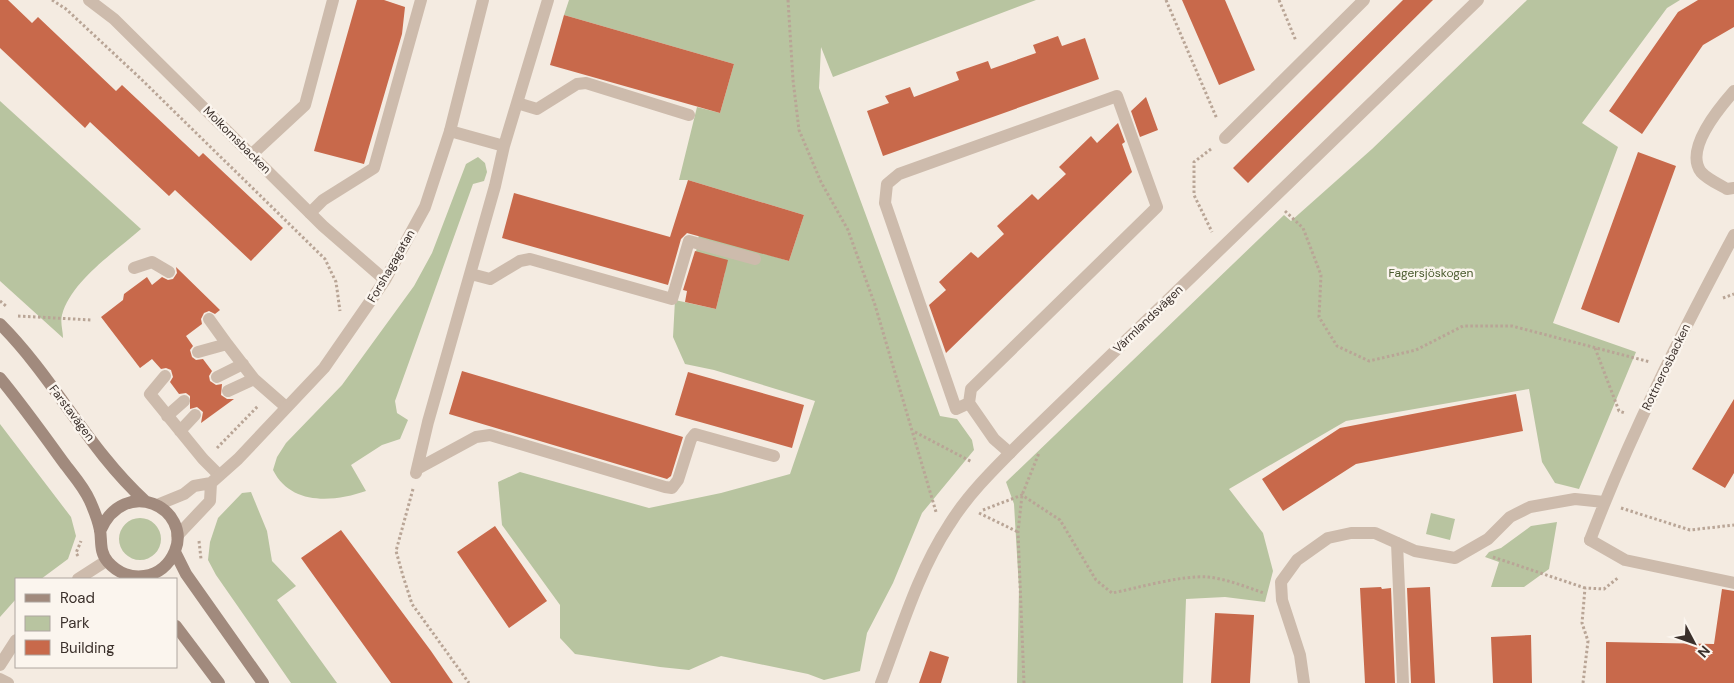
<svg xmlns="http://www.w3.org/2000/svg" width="1734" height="683" viewBox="0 0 1734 683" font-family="'DM Sans',sans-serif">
  <rect width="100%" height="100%" fill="#f4ebe1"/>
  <path fill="#b8c4a0" d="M569 0H1036L833 77 821 47 819 88 940 416 957 419 972 440 974 450 922 513 893 583 867 633 860 671 824 680 808 674 721 656 689 670 660 667 575 654 560 638V605L502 525 498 482 520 472 649 508 721 493 790 474 815 401 714 370 685 364 673 337 675 300 716 309 725 272 694 264 699 234 789 261 804 215 688 180H679L697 107 720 113 734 64 564 15Z
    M1527 0H1680L1667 8 1582 123 1618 147 1553 323 1636 352 1579 489 1555 483 1542 462 1529 389 1346 421 1229 489 1263 533 1273 571 1265 602 1225 597 1186 599 1183 683H1017L1019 589 1014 504 1006 482 1284 215 1291 221 1372 149Z
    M0 101 141 229C115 252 71 281 62 315 60 322 63 331 63 338L0 281Z
    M478 157 485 163 487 172 484 181 473 184 395 401 397 413 408 420 400 439 382 445 351 465 366 491C334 502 291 506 273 470L277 457 286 443 342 385 414 286 432 253 466 164Z
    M0 424 71 517 76 536 68 559 41 579H16V599L0 617Z
    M251 492 267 531 272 561 296 586 277 600 337 683H291L216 575 208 560 210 542 218 518 242 493Z
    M1431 513 1455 519 1450 540 1426 534Z
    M119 539a21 21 0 1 1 42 0a21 21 0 1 1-42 0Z
    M1557 522 1549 569 1524 587H1491L1499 562 1485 557 1489 552 1501 548 1531 526Z"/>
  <path fill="#c8694b" d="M0 0H8L32 23 38 17 116 91 122 85 199 157 203 153 283 228 251 261 175 190 169 196 90 122 85 128 0 48Z
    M357 0H384L405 7 402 34 364 164 314 151Z
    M1182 0H1225L1255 70 1219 85Z
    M1403 0H1433L1248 183 1233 168Z
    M1698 0H1734V27L1703 45 1642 134 1609 111 1678 12Z
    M564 15 734 64 720 113 550 65Z
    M1058 36 1062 46 1085 38 1099 79 883 156 867 111 889 103 885 96 910 87 914 97 959 80 956 72 988 61 991 69 1036 53 1033 45Z
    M1146 97 1158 130 1140 137 1131 111Z
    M1118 123 1125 142 1122 144 1132 172 946 353 929 305 946 290 939 282 971 252 978 258 1004 234 997 226 1032 194 1038 200 1066 174 1059 167 1091 136 1097 143Z
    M1638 152 1676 166 1619 323 1581 309Z
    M688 180 804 215 789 261 687 233 681 239 668 285 502 238 514 193 670 237Z
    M695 251 728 260 716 309 685 302 687 291 683 290Z
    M176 267 220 310 215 314 209 311 204 313 201 319 202 324 186 336 193 346 190 350 192 357 196 360 203 359 212 371 209 376 210 381 216 385 222 384 221 395 227 399H234L201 423 203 412 197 407 190 409V396L186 393 179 394 170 382 173 377 171 370 166 368 161 369 152 359 140 368 101 317 123 300 124 294 147 277 152 285 162 277 168 280 173 279 177 273Z
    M462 371 683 437 671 476 667 479 449 414Z
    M688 372 804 405 792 448 675 415Z
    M1516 394 1523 431 1356 464 1283 511 1262 479 1340 428Z
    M1734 399V473L1725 488 1692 469Z
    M495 526 547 601 509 628 457 552Z
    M341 530 431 651 453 683H391L301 558Z
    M1381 587 1382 589 1391 588 1395 683H1365L1360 588Z
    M1430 587 1435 683H1411L1407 588Z
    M1722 589 1734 591V683H1606V642L1714 644Z
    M1215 613 1254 615 1250 683H1211Z
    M1531 635 1532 683H1493L1491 637Z
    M930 651 949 657 941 683H919Z"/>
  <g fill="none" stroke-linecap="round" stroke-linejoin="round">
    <path stroke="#b9a596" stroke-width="3" stroke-dasharray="2.5 2.5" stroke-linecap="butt" d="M52 0 66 9 140 78 325 259 336 282 340 311
      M788 0 793 80 799 130 821 182 848 230 875 305 936 512
      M1166 0 1217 119
      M1279 0 1296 41
      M1211 149 1194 162V195L1212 232
      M1285 211 1303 228 1321 275 1319 317 1337 346 1369 361 1416 350 1463 326H1512L1650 362
      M1723 298 1734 294
      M0 301 6 306
      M18 316 92 320
      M1595 348 1619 411 1625 413
      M915 432 972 462
      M217 448 258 406
      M413 489 396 551 403 576 412 604 469 683
      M1621 508 1690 530 1734 525
      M983 510 1022 495 1060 520 1096 580 1112 593C1138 588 1181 575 1208 577 1227 579 1246 587 1264 593
      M979 513 1018 532
      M199 541 201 559
      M78 556 76 553 81 541
      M1493 557 1585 588
      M1024 683 1018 532 1022 495 1039 453
      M1583 683 1588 641 1582 623 1585 588 1604 589 1619 577"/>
    <path stroke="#cdbbac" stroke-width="12" d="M517 103 537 109 577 84 586 83 689 115
      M450 131 504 146
      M1225 138 1364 0
      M251 155 305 105 333 0
      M310 213 323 200 374 168 421 0
      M134 268 152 262 169 272
      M471 274 490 279 520 261 530 259 672 299 689 241 755 259
      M209 319 227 344
      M198 352 227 344 254 379 286 407
      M165 376 150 394 203 459 219 475
      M217 377 243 364
      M228 391 254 379
      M969 403 956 409 885 203 887 184 899 174 1117 96 1157 207 971 389 969 403 994 439 1010 453
      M167 416 184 401
      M180 431 195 415
      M417 469 476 437 490 435 665 487 672 488 678 480 691 439 695 434 774 456
      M416 473 428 422 495 186 504 146 548 0
      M1590 540 1625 560 1734 583
      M1397 543 1403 683
      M78 579 106 561
      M0 665 16 640
      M0 679 8 683"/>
    <path stroke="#cdbbac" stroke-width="12" d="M89 0 114 19 323 226 385 280
      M1734 91C1720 107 1684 149 1701 172 1707 179 1720 185 1727 189L1734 188
      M157 505 184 494 194 486 211 483 238 459 324 368 385 280 425 207 450 131 483 0
      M177 536 210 501 211 483
      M1590 540C1630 435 1681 334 1734 235
      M881 683C901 630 918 572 949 525 968 494 996 467 1022 441L1478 0
      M1304 683 1300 655 1282 600 1281 582 1297 560 1328 538 1351 533H1375L1415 551 1455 558 1488 539 1510 517 1530 507 1575 499 1604 502"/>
    <path stroke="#a18a7d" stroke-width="12" d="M0 324C54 378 88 449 145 501
      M0 378C23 406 43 434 64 463 73 475 84 487 90 501 94 510 98 520 100 530 102 541 99 552 108 562 128 585 163 580 175 551 192 509 125 474 100 531
      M175 552 186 574 263 683
      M176 626 219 683"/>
  </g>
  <g text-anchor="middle" stroke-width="5" stroke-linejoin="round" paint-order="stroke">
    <g font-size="12" fill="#3b302b" stroke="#fbf5ee">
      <text transform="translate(237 140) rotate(45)" y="4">Molkomsbacken</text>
      <text transform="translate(391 266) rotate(-60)" y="4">Forshagagatan</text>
      <text transform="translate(1148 319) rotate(-44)" y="4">Värmlandsvägen</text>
      <text transform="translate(1666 367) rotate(-64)" y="4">Rottnerosbacken</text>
      <text transform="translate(72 413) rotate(53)" y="4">Farstavägen</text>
    </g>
    <g font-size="12" fill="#4a5a2e" stroke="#fbf5ee">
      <text x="1431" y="277">Fagersjöskogen</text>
    </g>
  </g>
  <rect x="15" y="578" width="162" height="90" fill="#fbf5ee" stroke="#aea6a0"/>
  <rect x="25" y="594" width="25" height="8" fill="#a18a7d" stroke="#aea6a0"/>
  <text x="60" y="603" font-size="15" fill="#3b302b">Road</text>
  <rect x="25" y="616" width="25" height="15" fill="#b8c4a0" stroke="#aea6a0"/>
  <text x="60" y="628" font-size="15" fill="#3b302b">Park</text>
  <rect x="25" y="640" width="25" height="15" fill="#c8694b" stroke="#aea6a0"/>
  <text x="60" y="653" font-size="15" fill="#3b302b">Building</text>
  <g transform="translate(1694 643) rotate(131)" stroke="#fbf5ee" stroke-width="4" paint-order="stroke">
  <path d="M0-4L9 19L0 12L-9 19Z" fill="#3b302b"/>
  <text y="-8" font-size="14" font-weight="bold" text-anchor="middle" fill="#3b302b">N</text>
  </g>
</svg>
